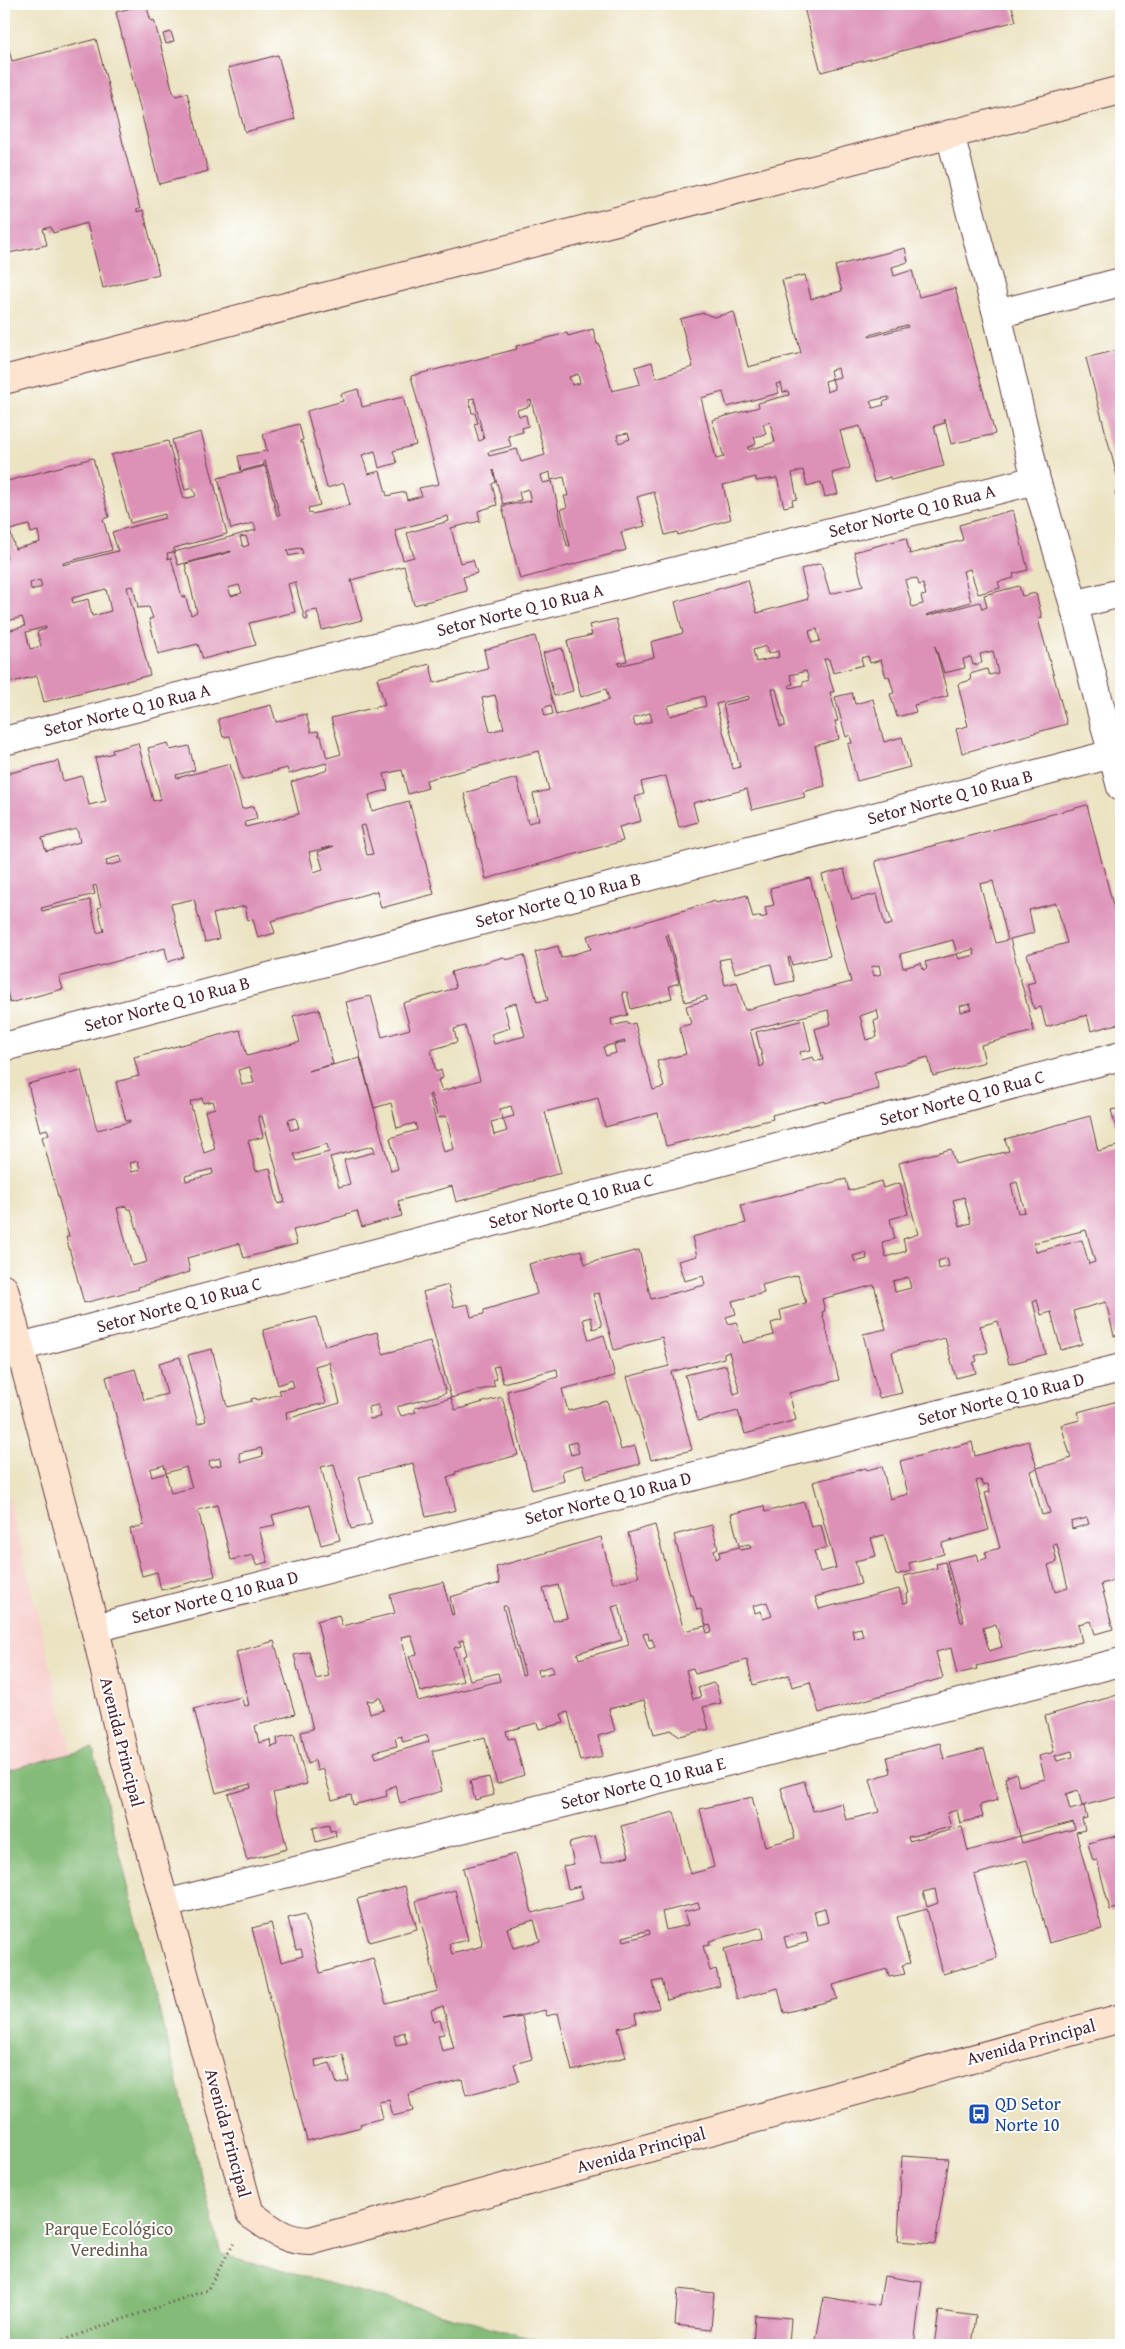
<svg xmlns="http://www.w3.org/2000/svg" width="1125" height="2349" viewBox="0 0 1125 2349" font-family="'Gentium Book Plus',serif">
  <rect width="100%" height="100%" fill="#fff"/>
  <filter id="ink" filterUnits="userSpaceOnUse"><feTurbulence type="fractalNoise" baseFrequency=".02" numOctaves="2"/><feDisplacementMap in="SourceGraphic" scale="10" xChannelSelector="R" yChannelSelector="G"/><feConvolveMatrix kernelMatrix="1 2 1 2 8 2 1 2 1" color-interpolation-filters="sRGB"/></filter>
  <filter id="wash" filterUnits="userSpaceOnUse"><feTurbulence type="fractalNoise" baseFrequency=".0096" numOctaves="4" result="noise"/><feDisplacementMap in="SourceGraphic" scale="20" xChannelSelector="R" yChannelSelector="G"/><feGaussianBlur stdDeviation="1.12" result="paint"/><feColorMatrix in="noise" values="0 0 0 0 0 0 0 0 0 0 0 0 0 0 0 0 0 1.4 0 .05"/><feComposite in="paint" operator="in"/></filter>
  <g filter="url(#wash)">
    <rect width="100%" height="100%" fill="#ece3c3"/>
    <path fill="#f7d0ce" d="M4 1479 75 1766 4 1784Z"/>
    <path fill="#84bb78" stroke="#676d52" d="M93 1748 221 2254 556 2345H4V1771Z"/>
    <g id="blocks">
      <path fill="#dd91b7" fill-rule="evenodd" d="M146 4 151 21 154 20 173 92 176 96 187 93 208 171 159 184 116 12Z
        M803 4H1011L1016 21 821 72Z
        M4 32 12 61 96 39 140 209H137V212L143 210 159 274 103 288 87 223 53 233 51 227 43 229 47 245 4 254Z
        M171 32 174 41 166 44 163 34Z
        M278 55 295 119 245 132 228 68Z
        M905 248 908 262 892 267 894 276 912 270 919 297 955 288 995 434 951 444 945 419 943 420 945 423 934 426 944 466 891 480 890 477 874 482 860 426 840 431 850 468 832 473 838 494 825 497 821 482 807 486 803 470 792 473 797 499 792 500 793 505 784 507 777 478 756 481V477L723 485 731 519 678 535 677 532 665 535 654 492 637 497 645 526 621 532 626 550 520 579 502 506 531 501 528 489 519 492 521 500 503 504 493 470 496 482 492 484 497 505 478 511 480 521 451 528 460 563 473 560 477 573 463 577 467 591 414 605 404 566 351 580 362 620 322 630 317 610 306 612 308 619 305 620 295 582 288 584 295 612 249 623 256 645 203 659 198 644 158 654 149 619 153 618 149 607 137 608 138 606 133 586 127 587 150 675 44 702 37 676 4 684V632L25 626 22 617 4 622V560L7 559 4 546V482L93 458 109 517 103 519 112 550 63 563V565L118 551 112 532 165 518V514L130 523 111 455 168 441 184 499 196 496 193 488 185 490 172 440 201 432 227 534 174 548V552L167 553 168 559 171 558 182 597 185 596 191 615 197 612 185 564 231 552V551L178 565 174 552 256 530 254 523 231 529 218 478 265 466 277 515H280L265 461 263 462 264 465 241 471 238 456 267 451 263 434 299 424 303 440 300 441 301 443H303L320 505 308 508 309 513 312 514 350 505 344 483 327 488 307 411 343 401 341 394 358 389 362 407 403 397 416 445 393 451 397 463 379 468 375 451 362 455 368 474 380 471 387 496 405 492 407 500 422 496 419 488 439 484 411 376 517 349 516 346 567 333 568 336 593 329 597 344H599L612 391 640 384 635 367 652 362 656 378 693 367 680 319 704 313 714 317 734 312 748 367 801 353 782 280 805 275 811 299 842 291 835 266ZM907 325 908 327 869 337V335ZM838 368 840 377 832 379 835 389 827 392 825 381 832 379 830 370ZM578 374 580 383 572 385 569 377ZM781 383 783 392 788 391 789 395 758 403 759 407 712 420 724 457 716 459 701 398 723 392 727 407 779 393 776 384ZM889 397V400L883 402 884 405 873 408 870 401ZM474 398 484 439 479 441 474 424 478 423 475 413H472L469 399ZM531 400 545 455 521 462 517 449 489 456 488 452 511 446 508 436 523 432 522 428 528 426 526 415 519 416 517 410 530 406 528 401ZM770 422 775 442 749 450 747 448 756 444 754 437 766 434 763 424ZM628 433 630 439 619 443 617 435ZM550 472 551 480 564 477 568 496H564L567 507 561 509 570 546H567L552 481 543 483 541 475ZM448 516 449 521 407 533 414 557 403 560 395 530ZM29 525 31 533 38 531 40 542 15 549 10 530ZM246 536 249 545 243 547 240 537ZM301 548 303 553 289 556 287 550ZM40 580 42 587 31 590 30 583ZM239 585 242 593 231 596 228 588ZM106 589 111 611 92 616 88 599 73 603 72 598ZM46 627V629L37 632 41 646 30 649 26 632Z
        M1121 349V515L1115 492 1121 491 1086 358Z
        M1013 510 1028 570 1013 574 1014 578 998 582 1000 588 978 594 970 569 963 571 971 602 926 615 927 616 980 602 982 609 987 607 984 595 1019 586 1022 596 1036 593 1042 618 1038 619 1067 724 962 753 956 729 968 726 958 684 971 680 970 674 987 669 989 675 998 673 993 651 980 654 982 663 973 665 971 657 963 659 965 668 944 673 935 646 948 696 914 705 916 712 897 717 890 694 894 693 889 676 886 677 881 660 870 663 868 656 861 658 863 665 833 673 829 659H824L834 692H830L838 721H835L839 739 815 746 825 786 803 792 805 797 752 810 747 789 693 803 698 822 679 827 666 776 641 782 644 794 635 797 641 821 619 827 623 841 486 879 464 793 517 778 528 823 539 820 533 794 549 790 539 751 426 780 428 788 408 794 402 770 384 774 388 790 369 795 372 811 409 801 434 894 381 908 377 891 271 921 275 933 258 938 253 919 248 920 245 906 213 914 219 939 205 942 194 899 171 904 184 957 168 962 165 948 59 977 63 989 10 1003 4 979V778H7L6 774 58 761 63 781 82 776 89 805 106 801 95 758 113 753 112 750 138 743 153 801 161 799 148 748 168 743 170 750 189 746 195 770 176 775 177 778 230 764 242 809 254 806 257 819 245 822 246 827 299 814 291 782 328 770 326 763 289 774 287 768 242 780 230 736 223 737 218 719 271 705 276 722 306 714 311 732 318 731 319 736H321L327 758 341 754 331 718 385 705 377 678 430 664 434 683 488 669 484 650 535 636 556 715 609 700 606 689 581 697 567 641 592 635 589 625 616 619 627 661 618 663 619 666 654 657 651 642 683 633 675 602 748 580 757 613 808 599 801 569 821 563 830 594 863 586 854 552 906 538 910 554 963 540 959 525ZM917 578 919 585 923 584 926 595 921 596 923 604 912 607 905 580ZM817 629 820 641 812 643 809 631ZM766 646 768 654 778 651 779 657 756 662 753 650ZM806 671 809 680 803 682V685L790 688 789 685 793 684 790 675ZM772 689H776L785 723V726L780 727ZM495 695 504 728 490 732 482 698ZM704 696 706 706 670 716 667 706ZM749 696V699L723 705 740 767 733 769 716 704ZM551 705 553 714 545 716 543 708ZM650 713 652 721 635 726 633 718ZM365 825 373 854 367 855 360 826ZM77 829 80 842 46 851 42 838ZM334 846 318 852 323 869 314 872 309 852ZM120 856 122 862 107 866 106 860ZM96 885 101 907 98 908 104 931 97 933 90 900 42 911 41 908 95 894 93 886Z
        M562 648 573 691 554 696 543 653Z
        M852 693 855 704 873 699 884 742 902 737 910 767 857 781 848 744 852 743 850 735 846 737 835 697Z
        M1087 805 1121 936V1023L1091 1031 1087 1015 1046 1027 1041 1007 1034 1009 1027 984 1035 982 1027 954 1067 943 1056 903 1029 910 1034 933 1010 939 1034 1031 981 1045 985 1062 933 1076 928 1057 874 1072 879 1089 825 1103V1101L772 1115 773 1119 666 1146 658 1113 605 1127 598 1098 545 1112 561 1173 456 1202 452 1186 398 1201 402 1216 362 1227 357 1211 346 1214 347 1215 293 1230 297 1244 244 1258 240 1243 187 1258 190 1272 138 1287 139 1289 84 1303 66 1237H69L42 1137 49 1134 47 1129 40 1131 28 1084 81 1070 97 1130 130 1122V1120L126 1121 116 1082 139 1076 134 1057 240 1030 247 1056 300 1042 293 1016 319 1009 333 1064 308 1071 360 1058 391 1171 398 1169 390 1138 417 1130 415 1123 397 1128 391 1103 374 1108 346 1002 371 996 382 1037 410 1029 403 1003 456 988 451 972 504 957 506 960 524 955 537 1002 548 1000 535 952 558 946 561 958 591 949 587 936 610 930 611 932 715 901 716 903 747 895 753 918 761 916V918L767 916 765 907 774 905 770 888 810 878 830 956 792 965 790 957 788 958 794 981 776 985 771 964 735 973 730 958 719 960 725 985 737 982 745 1010 851 982 822 875 844 869 852 900 877 894 885 926 892 924 875 861ZM993 881 1008 940 996 943 980 884ZM668 934 685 1002 706 996 707 1000 686 1006 691 1024 679 1027 686 1054 657 1061 664 1087 653 1090 635 1023 628 1025V1022L612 1026 611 1019 628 1015 622 992H627L631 1009 672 998 669 986 679 983 666 935ZM953 940 957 954 925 962 927 968 923 970 921 963 903 968 900 954ZM973 949 975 955 959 959 957 954ZM879 965 881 974 874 976 871 967ZM516 1003 525 1036 494 1044 491 1034 510 1028 504 1006ZM970 1004 972 1009 961 1012 960 1006ZM828 1010 831 1024 815 1029 823 1060 815 1061 813 1057 802 1060 800 1052 811 1050 804 1020 756 1032 764 1065 760 1067 750 1030ZM877 1010 879 1019 874 1021 877 1037 866 1040 860 1016ZM465 1026 480 1080 442 1091 438 1080 443 1078 441 1070 436 1072 431 1050 457 1042 454 1029ZM625 1041V1043L614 1045 616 1053 606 1056 603 1047ZM250 1067 254 1083 242 1085 238 1070ZM431 1094 438 1118 446 1116 454 1149 444 1152 429 1095ZM202 1098 203 1103 213 1101 215 1108 205 1111 215 1149 204 1153 190 1102ZM511 1106 514 1116 503 1119 507 1131 494 1135 491 1122 503 1119 500 1109ZM258 1116H262L285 1202 278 1204 270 1168 256 1171 248 1141 263 1137ZM296 1118 299 1128 290 1130 288 1120ZM327 1144 329 1152 297 1161 294 1154ZM373 1146 375 1152 344 1160 350 1184 339 1187 330 1157ZM138 1161 140 1170 132 1172 130 1163ZM212 1169 213 1174 186 1181 185 1176ZM126 1206 128 1209H131L147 1262 132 1266 117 1208Z
        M1121 1108V1145L1111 1110Z
        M1090 1116 1098 1151 1121 1145V1334L1114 1336 1106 1302 1073 1311 1082 1344 1061 1350 1051 1312 1041 1315 1037 1300 1033 1302 1046 1354 1009 1364 998 1321 980 1326 988 1352 975 1356 977 1361 973 1363 976 1373 956 1378 945 1338 892 1352 902 1393 879 1398 863 1334 886 1329 874 1285 822 1299 825 1311 822 1312 839 1380 789 1393 796 1420 745 1434 738 1411 698 1421 685 1375 726 1365 734 1394 740 1392 729 1352 724 1354V1358L671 1372 692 1450 651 1460 627 1377 669 1366 662 1337 614 1350 599 1293 593 1294 602 1326 593 1329 591 1317 583 1319 589 1340 604 1335 615 1376 562 1389 568 1411 607 1401 621 1450 635 1446 640 1464 586 1478 582 1465 575 1467 562 1471 564 1481 532 1490 507 1391 558 1377 557 1369 503 1383 499 1366 493 1367 497 1379 493 1380 495 1386 451 1398 423 1292 448 1285 454 1307 468 1304 471 1317 484 1314V1310L537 1294 529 1264 581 1250 585 1264 639 1250 651 1299 705 1285 703 1276 684 1281 678 1261 697 1256 692 1237 746 1223 741 1205 846 1179 849 1191 881 1181 883 1188 900 1183 908 1214 890 1219 895 1239 882 1242 886 1257 906 1251 903 1239 918 1234 899 1163 951 1149 955 1164 1009 1151 1005 1139ZM1017 1182 1025 1212 1018 1213 1011 1184ZM964 1197 971 1223 960 1226 953 1200ZM1086 1230 1095 1262 1089 1264 1082 1240 1036 1252 1034 1243ZM866 1252 867 1259 855 1262 853 1256ZM947 1258 949 1266 939 1269 938 1261ZM798 1275 806 1303 780 1310 782 1320 771 1323 774 1335 743 1343 736 1322 728 1324 726 1317 736 1314 732 1301 764 1293 762 1285ZM908 1277 911 1288 895 1292 893 1281ZM576 1442 579 1453 571 1455 568 1444Z
        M316 1317 325 1346 377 1332 383 1354 430 1341 446 1393 397 1407 401 1416 416 1412 414 1408 451 1398 455 1410 502 1397 518 1455 455 1472 456 1474 447 1477 456 1510 426 1517 413 1463 359 1477 372 1524 351 1529 334 1464 321 1467 340 1540 321 1545 310 1505 272 1515 275 1525 259 1528 268 1562 256 1565 253 1555 231 1560 217 1505 198 1510 215 1576 161 1590 157 1572 142 1576 130 1529 144 1525 106 1377 135 1369 144 1400 167 1394 159 1363 180 1357 198 1424 206 1421 188 1355 212 1349 227 1407 252 1401 251 1399 256 1398 257 1400 281 1394 279 1390 294 1387 292 1380 278 1385 263 1330ZM329 1362 340 1403 287 1419 286 1412 326 1403 315 1366ZM378 1405 381 1417 370 1419 368 1407ZM261 1448 263 1456 241 1462 239 1453ZM220 1458 221 1465 210 1467 209 1461ZM164 1465 166 1473 186 1467 192 1488 171 1493 166 1473 152 1477 150 1469Z
        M1121 1400V1469H1119L1121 1477V1578L1101 1584 1113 1629 1095 1634 1091 1621 1078 1624 1082 1642 976 1666 977 1669 957 1674 951 1648 936 1652 943 1678 819 1713 810 1682 792 1687 789 1675 753 1685 747 1660 695 1674 693 1668 686 1670 693 1699 701 1697 698 1688 713 1683 716 1685 721 1703 703 1707 709 1729 680 1736 671 1730 654 1734 644 1700 609 1709 615 1731 598 1736 603 1756 580 1761 568 1712 561 1714 564 1723 539 1729 537 1723 506 1731 508 1739 514 1738 524 1775 497 1784 485 1737 432 1751 442 1791 400 1803 395 1785 386 1790 387 1796 353 1805 351 1795 332 1800 323 1769 317 1771 315 1760 308 1764 301 1732 313 1729 294 1655 309 1652 316 1679 329 1676 317 1621 339 1615 342 1626 395 1613 390 1595 443 1582 452 1615 454 1614 450 1597 500 1583 496 1567 601 1537 613 1583 639 1577 628 1533 655 1525 684 1631 705 1626 707 1633 712 1632 710 1625 706 1626 701 1609 697 1610 693 1595H690L674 1535 712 1525 718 1548 714 1550 716 1559 720 1557 719 1552 739 1547 740 1550 751 1548 749 1544 739 1546 731 1514 764 1506 765 1512 804 1502 811 1527 821 1525 827 1548 814 1551 820 1572 836 1568 813 1482 866 1468 867 1470 882 1466 890 1499 908 1494 900 1461 972 1442 975 1456 1029 1441 1037 1468 1063 1461 1071 1458 1061 1425 1080 1420 1078 1412ZM1037 1469 1050 1513 1042 1515 1030 1471ZM981 1480 983 1485 988 1484 990 1492 985 1493 1000 1548 985 1552 987 1558 979 1561 977 1554 947 1561 964 1622H961L945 1562 936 1564 937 1568 904 1576 909 1593 907 1594 908 1602 903 1603 899 1589 819 1609 815 1597 861 1584 855 1561 876 1556 871 1538 884 1535 896 1575 911 1571 909 1563 944 1554 942 1543 989 1530 976 1481ZM1087 1518 1089 1524 1072 1529 1071 1522ZM1057 1544 1068 1588 1055 1592 1048 1565 1057 1562 1053 1545ZM558 1585 567 1618 553 1621 543 1589ZM767 1602 772 1616 763 1619 761 1611 755 1613 753 1606ZM619 1605 629 1645 579 1659 577 1653 622 1640 612 1607ZM503 1606H506L525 1674 522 1675ZM996 1624 1002 1647 989 1651 983 1628ZM861 1628 863 1636 854 1639 852 1630ZM648 1633 649 1640 652 1639 655 1647 649 1649 643 1634ZM411 1635 417 1654 409 1656 421 1692 463 1681 454 1648 461 1646 459 1641 463 1640 467 1655 463 1656 470 1680 498 1673 500 1681 418 1701 401 1637ZM552 1666 554 1672 539 1676 538 1670ZM380 1697 384 1710 370 1714 367 1700 372 1701ZM427 1735 429 1742 376 1758 374 1752 397 1746 395 1738 401 1736 403 1742Z
        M274 1641 295 1714 255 1726 259 1743 270 1740 271 1747 278 1745 277 1738 294 1734 307 1784 273 1793 287 1849 247 1860 228 1794 251 1788 250 1784 216 1793 194 1709 241 1697 244 1706 249 1705 236 1652Z
        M1121 1694V1796L1082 1806 1078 1790 1066 1794 1070 1810 1084 1806 1087 1818 1082 1819 1085 1830 1076 1832 1102 1929 1049 1943 1027 1860 974 1875 997 1958 943 1974 927 1909 897 1917 910 1963 902 1965 905 1974 889 1977 887 1969 833 1985 837 1999 784 2013 778 1988 737 1999 724 1949 764 1938 762 1927 709 1941 710 1945 703 1946 710 1971 716 1969 720 1986 667 2000 662 1980 653 1982 659 2008 635 2014 637 2023 618 2028 626 2057 572 2071 558 2013 547 2016 545 2010 502 2020 522 2017 532 2059 514 2064 519 2081 466 2095 462 2079 408 2094 413 2111 393 2116 389 2100 379 2102 383 2118 360 2124 361 2127 307 2141 252 1928 271 1923 281 1962 303 1956 301 1949 296 1950 288 1918 305 1914 320 1973 373 1958 386 2004 438 1991 416 1901 455 1890 468 1940 449 1944 452 1954 483 1946 463 1868 516 1854 532 1913 583 1899 580 1886 568 1889 563 1866 574 1864 569 1843 595 1836 602 1863 629 1856 621 1826 674 1812 691 1874 714 1867 700 1809 752 1797 765 1846 795 1838 781 1788 804 1781 813 1811 842 1803 846 1820 879 1812 870 1779 891 1773 887 1757 940 1743 944 1759 984 1749 998 1800 980 1805 983 1817 960 1823 957 1810 947 1813 951 1827 908 1837 909 1841 962 1827 968 1851 1020 1836 1022 1843 1075 1829 1073 1822 1020 1836 1005 1778 1008 1777 1007 1775 1009 1776 1016 1773 1019 1786 1045 1779 1039 1756 1054 1752 1045 1716ZM1072 1751 1073 1757 1057 1761 1055 1756ZM935 1889 938 1903 927 1907 923 1892ZM698 1903 700 1908 684 1912 688 1925 666 1930 662 1912ZM825 1908 828 1922 817 1925 814 1911ZM534 1920 540 1941 513 1948 507 1928ZM649 1930 650 1934 624 1941 623 1937ZM806 1932 808 1942 787 1948 784 1937ZM443 2006 454 2048 442 2051 438 2035 444 2034 440 2020 434 2022 431 2010ZM404 2032 407 2043 396 2045 394 2036ZM343 2055 349 2081 337 2084 330 2063 316 2067 315 2060Z
        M489 1777 494 1795 475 1800 470 1781Z
        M329 1824 330 1831 335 1830 336 1836 316 1842 313 1828Z
        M1121 1835V1907L1110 1910 1097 1860 1093 1861 1088 1843Z
        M405 1886 417 1929 369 1942 357 1899Z
        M902 2156 949 2159 935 2244 898 2241Z
        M884 2276 922 2282 914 2345H815L824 2297 879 2306Z
        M678 2289 714 2293 711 2329 675 2325Z
        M939 2311 976 2316 972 2345H934Z
        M755 2315 791 2318 789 2345H753Z"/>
    </g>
  </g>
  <g filter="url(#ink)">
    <use href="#blocks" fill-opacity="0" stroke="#623c42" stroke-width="1"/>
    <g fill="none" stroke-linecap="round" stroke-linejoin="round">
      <g stroke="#623c42" stroke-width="30">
        <path id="street" d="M950 134 997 314 1036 480 1074 605 1121 787
          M997 314 1121 282
          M1074 605 1121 593
          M4 741 1036 480
          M4 1047 1112 754
          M20 1347 1121 1056
          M95 1628 1121 1368
          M165 1904 1121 1662"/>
      </g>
      <g stroke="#623c42" stroke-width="30">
        <path id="secondary" d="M4 380 1121 90
          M4 1289 95 1628 124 1755 250 2214C271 2228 283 2241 310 2241L1121 2018"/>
      </g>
      <path stroke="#623c42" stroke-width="3" stroke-dasharray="1 4" stroke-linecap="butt" d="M49 2345 207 2290 234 2243"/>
      <use href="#street" stroke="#fff" stroke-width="28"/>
      <use href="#secondary" stroke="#fde4d1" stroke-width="28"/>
    </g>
  </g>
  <defs>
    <g id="bus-square" transform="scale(1.125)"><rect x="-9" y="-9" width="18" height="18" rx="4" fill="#1a4fb4" stroke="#fff"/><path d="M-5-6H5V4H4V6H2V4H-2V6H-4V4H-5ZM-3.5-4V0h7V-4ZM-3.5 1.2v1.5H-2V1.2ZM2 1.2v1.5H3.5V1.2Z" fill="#fff"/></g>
  </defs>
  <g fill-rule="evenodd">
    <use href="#bus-square" x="979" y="2114"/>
  </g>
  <g text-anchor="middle" stroke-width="4" stroke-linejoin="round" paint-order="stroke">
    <g font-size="18" fill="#4a1f2b" stroke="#fff">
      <text transform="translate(912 511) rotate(-14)" y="6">Setor Norte Q 10 Rua A</text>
      <text transform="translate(520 610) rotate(-14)" y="6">Setor Norte Q 10 Rua A</text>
      <text transform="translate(127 710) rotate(-14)" y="6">Setor Norte Q 10 Rua A</text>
      <text transform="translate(950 797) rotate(-15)" y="6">Setor Norte Q 10 Rua B</text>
      <text transform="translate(558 900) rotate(-15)" y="6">Setor Norte Q 10 Rua B</text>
      <text transform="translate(167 1004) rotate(-15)" y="6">Setor Norte Q 10 Rua B</text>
      <text transform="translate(962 1098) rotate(-15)" y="6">Setor Norte Q 10 Rua C</text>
      <text transform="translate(571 1201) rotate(-15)" y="6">Setor Norte Q 10 Rua C</text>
      <text transform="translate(179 1305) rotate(-15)" y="6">Setor Norte Q 10 Rua C</text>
      <text transform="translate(1001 1399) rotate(-14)" y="6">Setor Norte Q 10 Rua D</text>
      <text transform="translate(608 1498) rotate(-14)" y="6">Setor Norte Q 10 Rua D</text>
      <text transform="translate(215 1597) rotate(-14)" y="6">Setor Norte Q 10 Rua D</text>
      <text transform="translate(122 1742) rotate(76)" y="6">Avenida Principal</text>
      <text transform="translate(643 1783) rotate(-14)" y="6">Setor Norte Q 10 Rua E</text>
      <text transform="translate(1031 2042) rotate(-15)" y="6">Avenida Principal</text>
      <text transform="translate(228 2133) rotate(75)" y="6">Avenida Principal</text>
      <text transform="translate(641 2150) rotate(-15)" y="6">Avenida Principal</text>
    </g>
    <g font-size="18" fill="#164399" stroke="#fff" text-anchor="start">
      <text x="995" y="2110">QD Setor<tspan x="995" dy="21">Norte 10</tspan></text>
    </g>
    <g font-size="18" fill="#665748" stroke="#fff">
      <text x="109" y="2235">Parque Ecológico<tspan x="109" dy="21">Veredinha</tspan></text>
    </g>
  </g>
  <rect width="1125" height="2349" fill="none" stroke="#fff" stroke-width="20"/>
</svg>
